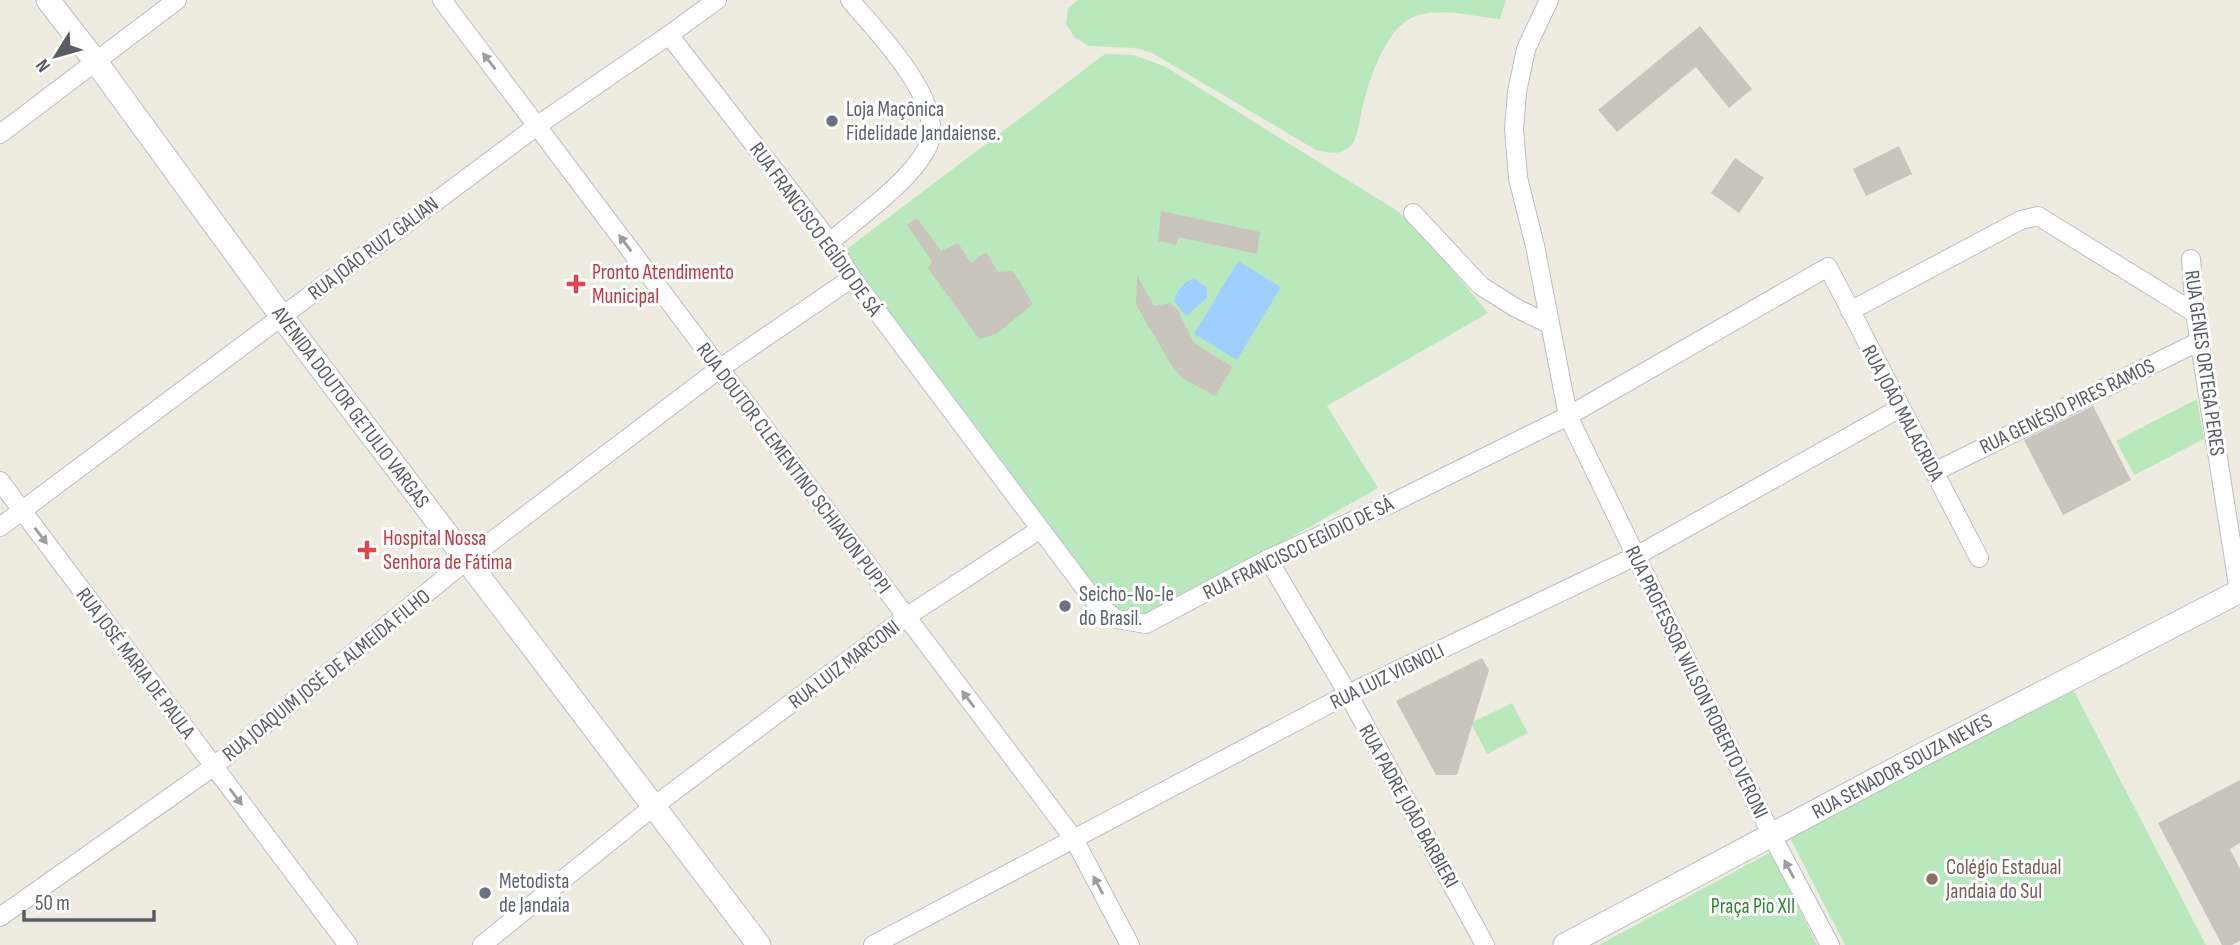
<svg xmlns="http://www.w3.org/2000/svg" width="2240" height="945" viewBox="0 0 2240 945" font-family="'Sofia Sans Condensed',sans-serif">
  <rect width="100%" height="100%" fill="#eeece0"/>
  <path fill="#bae8bd" d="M1078 0H1506L1500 19C1472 17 1444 7 1416 16 1386 26 1370 78 1363 105 1356 136 1358 161 1316 150L1152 53 1136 48 1089 46 1075 38 1066 24 1068 8Z
    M1105 54 1134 55 1166 67 1399 212 1431 244 1488 313 1327 406 1378 488 1151 617 1118 612 1098 596 840 254Z
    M2197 399 2204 439 2134 475 2116 441Z
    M2073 689 2206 945H1845L1789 836Z
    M1512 703 1528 733 1487 754 1471 723Z
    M1771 852 1817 945H1599Z"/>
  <path fill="#9fcfff" d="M1238 261 1281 287 1237 360 1194 334Z
    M1195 279 1207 288V298L1186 316 1174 301C1177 290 1184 280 1195 279Z"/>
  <path fill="#c9c5bd" d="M1700 26 1752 89 1729 108 1696 67 1617 132 1598 110Z
    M1899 146 1912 174 1866 196 1853 169Z
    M1735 158 1764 178 1739 213 1711 193Z
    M1161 211 1260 232 1257 254 1178 237 1177 245 1158 241Z
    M917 218 941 251 958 243 971 263 986 252 998 272 1013 271 1033 304 996 334 979 339 928 268 932 261 907 225Z
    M1137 275 1154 306 1170 303 1177 309 1194 343 1233 367 1215 396 1182 378 1172 366 1136 305Z
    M2093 406 2131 480 2063 515 2024 440Z
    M1482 658 1489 670 1457 775H1436L1396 701Z
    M2240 780V843L2230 849 2240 869V941L2232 945H2222L2158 823Z"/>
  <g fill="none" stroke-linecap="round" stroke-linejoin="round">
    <g stroke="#bbbdc3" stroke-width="20">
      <path id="minor" d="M442 0 1074 839 1130 945
        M1549 0 1526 49 1517 92 1514 129 1518 178 1535 246 1568 416 1772 836 1830 945
        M669 35 830 242 852 278 1096 603 1116 619 1146 624 1268 559 1388 505 1568 416 1828 267 1979 558
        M0 134 177 0
        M1413 213 1481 286 1516 308 1549 324
        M830 242C859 217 908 183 926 150 951 106 877 32 850 0
        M2191 259 2195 313 2239 591
        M1850 311 2021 220 2038 216 2195 313
        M1934 472 2200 341
        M0 481 348 945
        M0 527 538 125 669 35 717 0
        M1268 559 1348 694 1485 945
        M0 917 213 767 467 560 719 369 852 278
        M482 945 654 806 906 617 1039 530
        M873 945 1348 694 1636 556 1900 408"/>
    </g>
    <g stroke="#bbbdc3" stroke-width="25">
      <path id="tertiary" d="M48 0 96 62 282 317 759 945
        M1565 945 1916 758 2240 591"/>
    </g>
    <use href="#minor" stroke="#fff" stroke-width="18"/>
    <use href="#tertiary" stroke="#fff" stroke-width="23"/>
  </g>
  <defs><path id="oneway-solid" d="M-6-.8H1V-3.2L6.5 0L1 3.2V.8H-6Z" transform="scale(1.75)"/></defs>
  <g fill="#9b9ea1">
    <use href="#oneway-solid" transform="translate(489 61) rotate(-128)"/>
    <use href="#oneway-solid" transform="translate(625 243) rotate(-127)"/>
    <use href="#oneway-solid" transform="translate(41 536) rotate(53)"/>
    <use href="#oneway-solid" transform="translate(968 699) rotate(-127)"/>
    <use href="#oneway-solid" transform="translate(236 797) rotate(53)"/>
    <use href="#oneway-solid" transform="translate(1789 869) rotate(-118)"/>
    <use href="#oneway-solid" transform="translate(1098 885) rotate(-118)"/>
  </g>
  <g fill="#6b7280" stroke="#fff" stroke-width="2.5">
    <circle cx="832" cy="121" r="7"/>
    <circle cx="1065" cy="606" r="7"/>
    <circle cx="485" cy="893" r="7"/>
  </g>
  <g fill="#e0444e" stroke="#fff" stroke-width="2.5">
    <path d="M572.5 273.5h7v7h7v7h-7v7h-7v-7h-7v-7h7z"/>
    <path d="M363.5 539.5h7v7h7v7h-7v7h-7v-7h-7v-7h7z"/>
  </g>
  <circle fill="#8d6e63" stroke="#fff" stroke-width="2.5" cx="1932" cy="879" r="7"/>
  <g text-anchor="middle" stroke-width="6" stroke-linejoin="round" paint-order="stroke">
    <g font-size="21" fill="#5b616d" stroke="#fff" text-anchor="start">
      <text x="846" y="116">Loja Maçônica<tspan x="846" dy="24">Fidelidade Jandaiense.</tspan></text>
      <text x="1079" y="601">Seicho-No-Ie<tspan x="1079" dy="24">do Brasil.</tspan></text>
      <text x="499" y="888">Metodista<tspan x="499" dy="24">de Jandaia</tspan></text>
    </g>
    <g font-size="21" fill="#595d63" stroke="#fff">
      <text transform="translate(816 229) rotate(54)" y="7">RUA FRANCISCO EGÍDIO DE SÁ</text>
      <text transform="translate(373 248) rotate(-37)" y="7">RUA JOÃO RUIZ GALIAN</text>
      <text transform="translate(2205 363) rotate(82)" y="7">RUA GENES ORTEGA PERES</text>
      <text transform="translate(2067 406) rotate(-26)" y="7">RUA GENÉSIO PIRES RAMOS</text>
      <text transform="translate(351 407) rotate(53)" y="7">AVENIDA DOUTOR GETULIO VARGAS</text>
      <text transform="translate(1903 413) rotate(62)" y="7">RUA JOÃO MALACRIDA</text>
      <text transform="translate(794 468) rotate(53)" y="7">RUA DOUTOR CLEMENTINO SCHIAVON PUPPI</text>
      <text transform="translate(1298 548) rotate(-26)" y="7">RUA FRANCISCO EGÍDIO DE SÁ</text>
      <text transform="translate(136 663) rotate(53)" y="7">RUA JOSÉ MARIA DE PAULA</text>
      <text transform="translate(844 664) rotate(-37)" y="7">RUA LUIZ MARCONI</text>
      <text transform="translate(326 675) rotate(-39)" y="7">RUA JOAQUIM JOSÉ DE ALMEIDA FILHO</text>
      <text transform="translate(1387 676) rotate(-26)" y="7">RUA LUIZ VIGNOLI</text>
      <text transform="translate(1697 682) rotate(64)" y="7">RUA PROFESSOR WILSON ROBERTO VERONI</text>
      <text transform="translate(1902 766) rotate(-28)" y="7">RUA SENADOR SOUZA NEVES</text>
      <text transform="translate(1409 806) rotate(61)" y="7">RUA PADRE JOÃO BARBIERI</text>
    </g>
    <g font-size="21" fill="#be3a42" stroke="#fff" text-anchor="start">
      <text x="592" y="279">Pronto Atendimento<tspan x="592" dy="24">Municipal</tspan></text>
      <text x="383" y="545">Hospital Nossa<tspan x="383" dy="24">Senhora de Fátima</tspan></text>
    </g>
    <g font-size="21" fill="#785e54" stroke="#fff" text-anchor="start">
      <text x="1946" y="874">Colégio Estadual<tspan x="1946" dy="24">Jandaia do Sul</tspan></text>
    </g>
    <g font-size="21" fill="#2d8736" stroke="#fff">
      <text x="1753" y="913">Praça Pio XII</text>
    </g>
  </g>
  <g transform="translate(56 56) rotate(233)" stroke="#ffffff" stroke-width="5" paint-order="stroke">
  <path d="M0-5L12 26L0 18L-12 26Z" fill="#595d63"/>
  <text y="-10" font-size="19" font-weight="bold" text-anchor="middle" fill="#595d63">N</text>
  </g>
  <path d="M24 910v10h130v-10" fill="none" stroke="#595d63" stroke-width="3.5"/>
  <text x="35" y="910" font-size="21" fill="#595d63" stroke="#ffffff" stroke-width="5" paint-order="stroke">50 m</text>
</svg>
